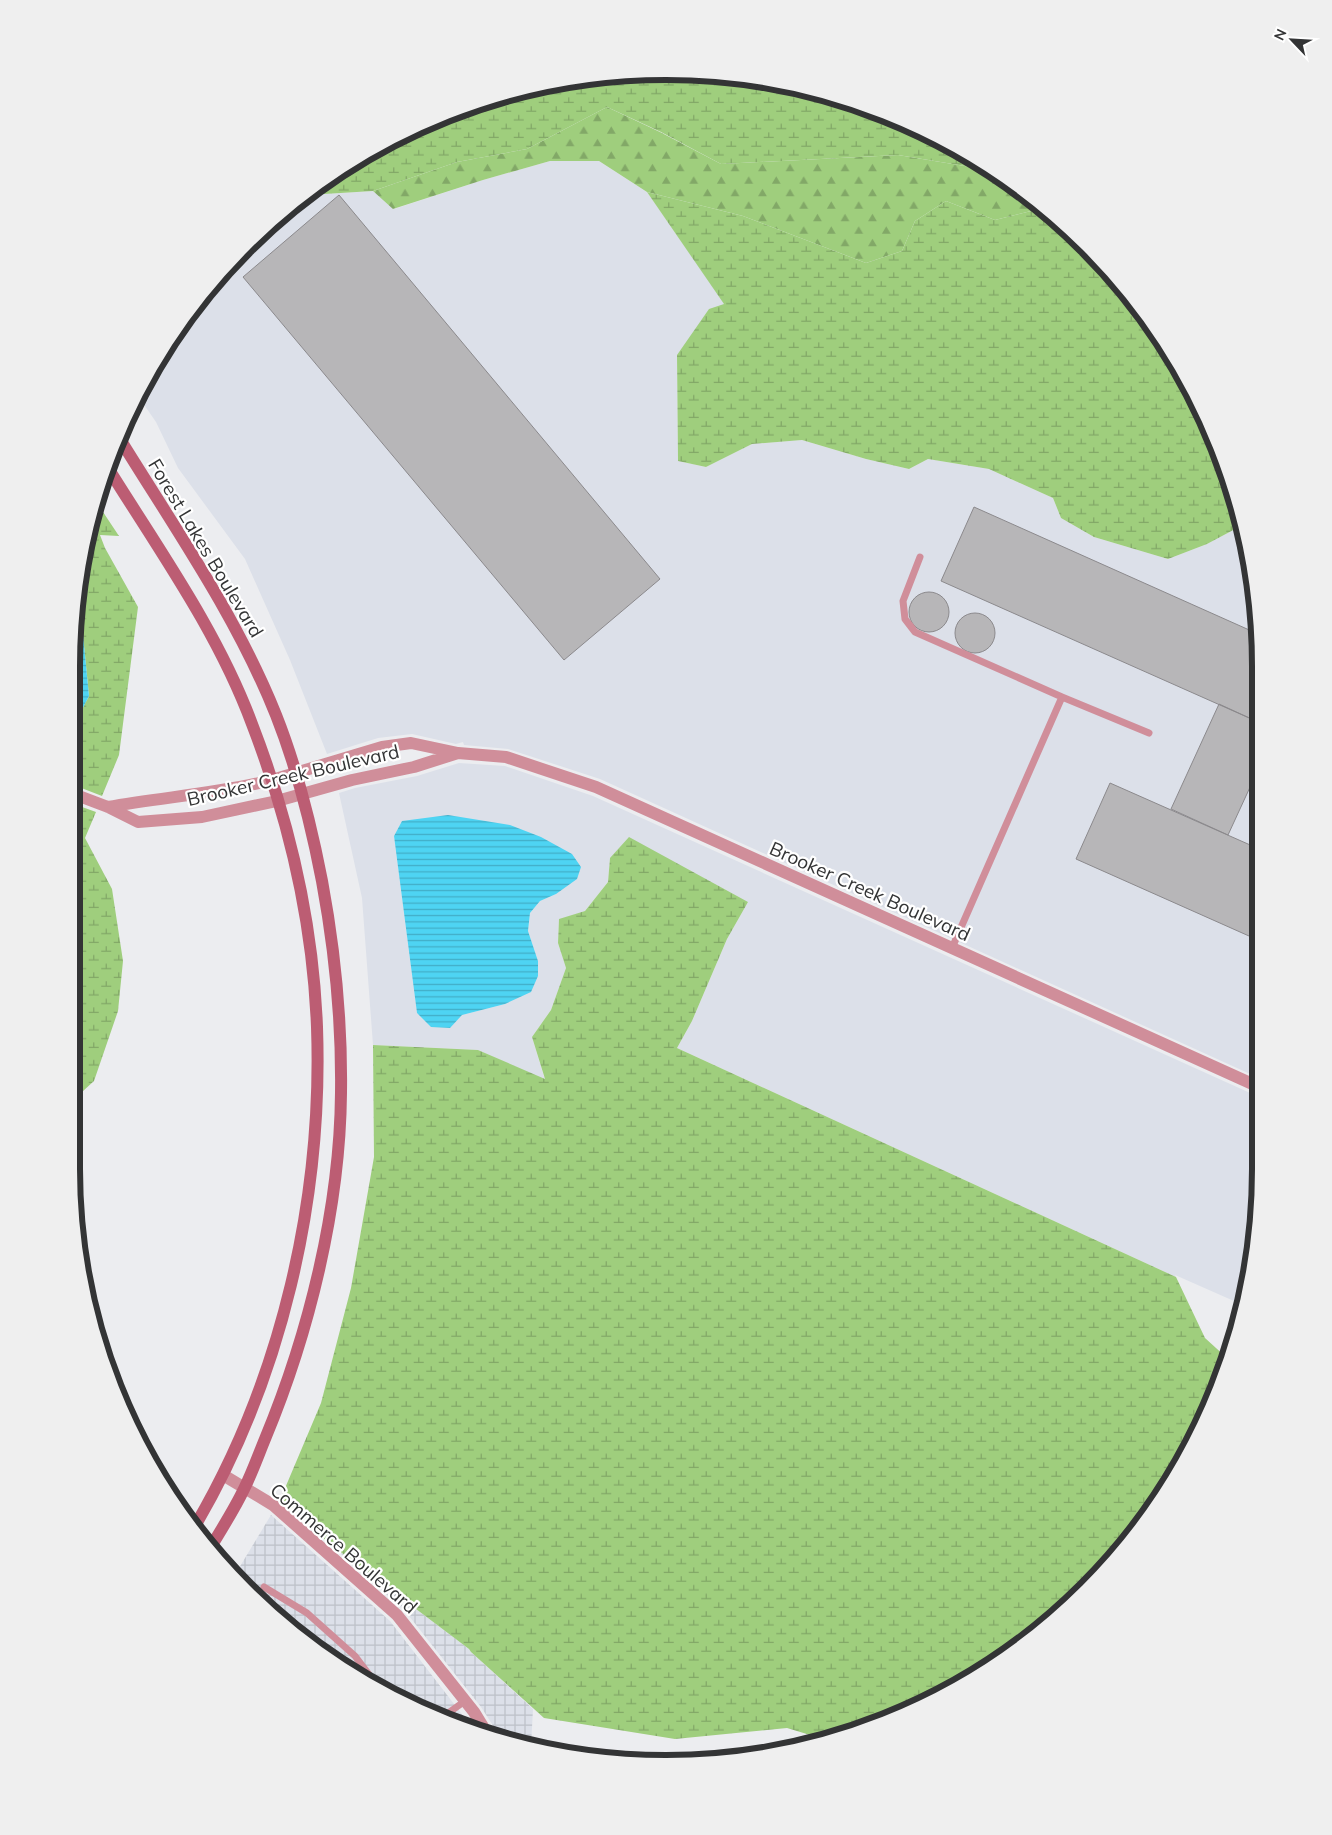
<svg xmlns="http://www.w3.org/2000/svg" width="1332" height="1835" viewBox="0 0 1332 1835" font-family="Mulish,sans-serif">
  <defs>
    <pattern id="industrial-grid" width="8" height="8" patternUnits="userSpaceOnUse" patternTransform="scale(1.25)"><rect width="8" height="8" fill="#dce0e9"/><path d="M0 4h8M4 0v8" fill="none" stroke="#bdc1c8"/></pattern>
    <pattern id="forest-firs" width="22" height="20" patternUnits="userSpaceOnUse" patternTransform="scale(1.25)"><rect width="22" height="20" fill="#9fce7d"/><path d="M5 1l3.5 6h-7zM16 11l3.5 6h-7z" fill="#82a867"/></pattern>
    <pattern id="wetland-marsh" width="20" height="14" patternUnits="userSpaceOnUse" patternTransform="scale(1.25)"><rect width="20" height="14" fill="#9fce7d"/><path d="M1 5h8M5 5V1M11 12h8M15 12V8" fill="none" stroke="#82a867"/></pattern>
    <pattern id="water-rules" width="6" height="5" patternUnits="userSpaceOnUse" patternTransform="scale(1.25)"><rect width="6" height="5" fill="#4ed4f3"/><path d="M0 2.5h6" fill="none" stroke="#41adc6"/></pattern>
  </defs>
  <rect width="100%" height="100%" fill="#ecedf0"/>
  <path fill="#dce0e9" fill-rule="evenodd" d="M550 161H599L647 192 725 304 677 356 678 461 706 467 752 444 802 440 866 459 909 469 928 459 989 469 1053 498 1061 518 1094 537 1168 559 1207 544 1239 527 1256 588 1259 1078 600 779 508 749 464 745 463 742 456 744 412 734 378 738 327 754 290 660 245 559 178 468 156 422 138 396 151 368 219 274 274 219 308 195 373 191 394 209 483 180Z
    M459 763 505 766 593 796 1259 1097V1208L1243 1305 1175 1275 1176 1277 677 1048 692 1021 727 939 748 902 610 858 608 882 585 911 559 920 558 943 566 968 551 1010 532 1037 545 1080 478 1050 373 1045 362 898 339 793 355 788 417 776ZM402 821 556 894 540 901 530 913 528 931 538 961V976L505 1004 462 1015 449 1028 431 1027 417 1013 394 836Z"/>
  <path fill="url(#industrial-grid)" d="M271 1515 390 1621 471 1726 403 1703 274 1616 236 1573Z
    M330 1544 469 1649 471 1652 533 1709 531 1746 499 1735 481 1707 405 1611Z"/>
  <path fill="url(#forest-firs)" d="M607 107 660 132 721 164 898 155 989 170 1028 194 1043 208 995 220 946 201 915 221 902 251 866 263 743 216 647 192 599 161H550L483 180 393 209 373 191 457 162 527 149Z"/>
  <path fill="url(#wetland-marsh)" d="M705 73 820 92 929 133 989 170 898 155 721 164 661 132 607 107 527 149 457 162 373 191 308 195 369 151 475 103 589 76Z
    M647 192 743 216 866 263 902 251 915 221 946 201 995 220 1043 208 1113 274 1161 336 1215 438 1239 527 1207 544 1168 559 1094 537 1061 518 1053 498 989 469 928 459 909 469 866 459 802 440 752 444 706 467 678 461 677 355 709 309 724 304Z
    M97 503 119 536 100 535 105 548 138 607 119 755 102 796 71 784V730L89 696 83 635 77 611 83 550Z
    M71 803 96 812 85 838 112 889 123 961 118 1011 94 1081 71 1102Z
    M629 837 748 902 727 939 692 1021 677 1048 1176 1277 1205 1338 1227 1358 1199 1432 1138 1531 1058 1616 996 1664 894 1718 820 1738 787 1728 675 1739 544 1718 471 1652 469 1649 330 1544 280 1500 321 1403 351 1288 374 1157 373 1045 478 1050 545 1079 532 1037 551 1010 566 968 558 943 559 919 585 911 608 882 610 858Z"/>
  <path fill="url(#water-rules)" d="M77 611 83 635 89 696 72 729 71 666Z
    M448 815 510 825 541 837 572 854 581 867 577 879 556 894 540 901 530 913 528 931 538 961V976L531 992 505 1004 462 1015 450 1028 431 1027 417 1013 394 836 402 821Z"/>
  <path fill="#b7b6b8" stroke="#8b898c" d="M339 195 660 579 564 660 243 277Z
    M974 507 1256 633V721L941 581Z
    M909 612a20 20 0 1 1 40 0a20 20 0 1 1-40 0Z
    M955 633a20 20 0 1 1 40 0a20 20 0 1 1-40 0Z
    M1219 704 1256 721 1257 772 1228 835 1171 809Z
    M1110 783 1257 848 1258 940 1076 859Z"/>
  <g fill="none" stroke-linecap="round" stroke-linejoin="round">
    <path stroke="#d08e9a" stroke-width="7" d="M920 557 903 601 905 619 915 632 1062 697 952 948
      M1062 697 1149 733
      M264 1587 307 1613 355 1656 377 1685
      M444 1716 465 1701"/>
    <path stroke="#d08e9a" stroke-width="12" d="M71 793 108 807 138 822 202 817 277 801
      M108 807C162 797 218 794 272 780"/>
    <path stroke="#d08e9a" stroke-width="12" d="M272 780 382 747 411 743 458 753 506 757 596 787 1259 1087
      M277 801 352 780 414 767 458 753
      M223 1475 273 1505 397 1615 474 1712 485 1730"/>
    <path stroke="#bc5d73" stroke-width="12" d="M118 436C174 527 236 615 276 715 297 768 311 824 322 881 335 951 342 1021 341 1093 340 1208 309 1333 265 1439 258 1456 252 1473 244 1489 235 1508 223 1527 212 1545
      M108 468C159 550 218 632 252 724 289 820 313 924 317 1027 323 1198 282 1378 195 1526"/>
  </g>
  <g text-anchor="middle" stroke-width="4.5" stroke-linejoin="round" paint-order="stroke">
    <g font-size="19" fill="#333435" stroke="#fff">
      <text transform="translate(206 548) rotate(59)" y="7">Forest Lakes Boulevard</text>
      <text transform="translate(293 775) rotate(-13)" y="7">Brooker Creek Boulevard</text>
      <text transform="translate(870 891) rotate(24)" y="7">Brooker Creek Boulevard</text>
      <text transform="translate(344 1548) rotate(41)" y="7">Commerce Boulevard</text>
    </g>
  </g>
  <path d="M0 0H1332V1835H0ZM666 80H666A586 586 0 0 1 1252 666V1169A586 586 0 0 1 666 1755H666A586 586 0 0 1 80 1169V666A586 586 0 0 1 666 80Z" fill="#efefef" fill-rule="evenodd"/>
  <path fill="none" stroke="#333435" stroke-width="6" d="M666 80H666A586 586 0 0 1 1252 666V1169A586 586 0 0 1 666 1755H666A586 586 0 0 1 80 1169V666A586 586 0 0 1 666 80Z"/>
  <g transform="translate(1292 40) rotate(295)" stroke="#ffffff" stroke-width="4" paint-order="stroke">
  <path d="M0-4L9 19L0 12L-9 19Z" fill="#333435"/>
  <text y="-8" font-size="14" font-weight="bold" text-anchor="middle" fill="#333435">N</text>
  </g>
</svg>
